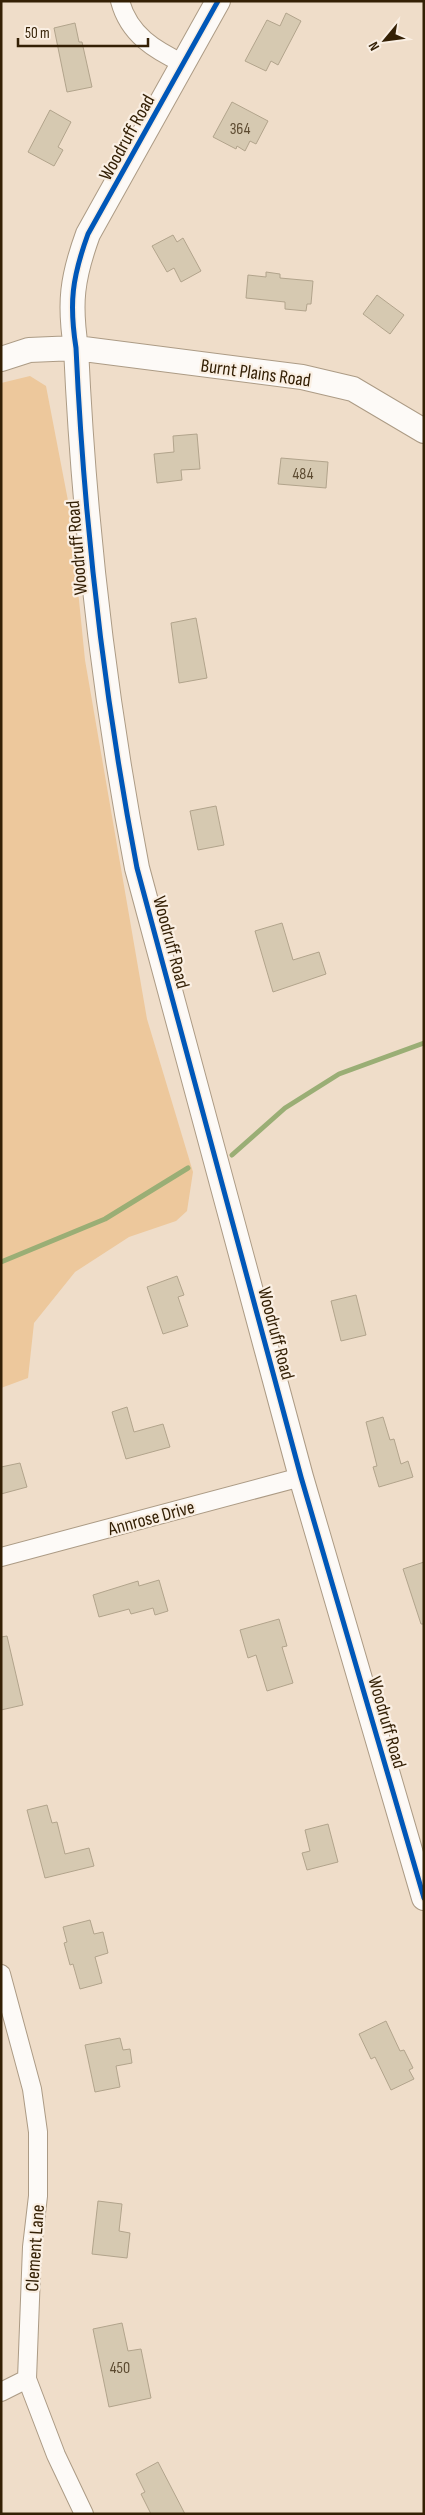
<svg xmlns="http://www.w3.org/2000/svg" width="425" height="2515" viewBox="0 0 425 2515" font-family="'Sofia Sans Condensed',sans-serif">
  <rect width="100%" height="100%" fill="#efddc9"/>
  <path fill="#edc89c" d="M30 376 46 386 70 511 85 660 147 1019 193 1172 187 1211 176 1221 129 1237 75 1272 34 1323 28 1378 1 1388V383Z"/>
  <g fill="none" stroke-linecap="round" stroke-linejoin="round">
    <path stroke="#9aae75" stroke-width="5" d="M232 1155 285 1108 339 1074 424 1043
      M1 1262 105 1219 188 1168"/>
  </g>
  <path fill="#d6c9b1" stroke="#b2a48c" d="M286 13 301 21 278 65 271 61 266 71 245 61 267 20 280 26Z
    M75 23 79 42H82L92 87 67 92 54 28Z
    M232 102 268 121 256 144 250 141 245 151 237 146 236 149 213 137Z
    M50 110 71 122 58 147 63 150 54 166 28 152Z
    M173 235 177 242 183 238 201 271 181 282 174 268 167 272 152 246Z
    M266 272 280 274V278L313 281 311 304H307L306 311 285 309V302L246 298 248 275 266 277Z
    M377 295 404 315 390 334 363 314Z
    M197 434 200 469 181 470 182 480 157 483 154 454 174 452 173 436Z
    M281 458 328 462 326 488 278 484Z
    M196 618 207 678 179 683 171 623Z
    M216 806 224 845 198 850 190 811Z
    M282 923 293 960 319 952 326 974 273 992 255 931Z
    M177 1276 184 1295 178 1297 188 1326 163 1334 147 1287Z
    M356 1295 366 1335 341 1341 331 1301Z
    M127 1407 134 1432 163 1424 170 1447 126 1459 112 1412Z
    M383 1417 390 1440 394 1439 401 1464 408 1461 413 1477 379 1487 373 1467 377 1466 366 1422Z
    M20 1463 27 1487 1 1494V1467Z
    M424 1562V1624H421L403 1569Z
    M159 1580 168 1611 155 1615 153 1608 131 1614 129 1609 99 1617 93 1595 138 1581 139 1586Z
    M279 1619 287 1646 282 1647 293 1683 267 1691 256 1655 248 1658 240 1630Z
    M7 1636 23 1705 1 1710V1637Z
    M47 1805 52 1823 57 1822 65 1854 89 1848 94 1866 45 1878 27 1810Z
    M328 1824 338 1862 307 1870 302 1853 310 1851 305 1830Z
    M90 1920 94 1934 103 1932 108 1953 95 1957 102 1983 80 1989 73 1964 70 1965 64 1943 67 1942 63 1927Z
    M386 2021 400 2051 404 2050 413 2068 409 2070 414 2079 391 2090 375 2057 371 2059 359 2034Z
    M120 2038 123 2050 130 2049 132 2063 116 2066 120 2087 95 2092 85 2045Z
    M98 2201 122 2204 119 2231 130 2233 127 2258 92 2254Z
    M122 2323 128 2351 141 2349 151 2398 109 2407 93 2329Z
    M158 2462 185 2514H151L141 2494 145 2492 136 2474Z"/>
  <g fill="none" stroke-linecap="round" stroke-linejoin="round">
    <g stroke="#ac9b85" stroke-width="20">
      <path id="street" d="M120 1C129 35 155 50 184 64
        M1 1557 301 1477
        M1 1974 32 2089 38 2132V2196L32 2247 27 2379 56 2455 84 2514
        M1 2392 27 2379"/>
    </g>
    <g stroke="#ac9b85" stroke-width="26">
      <path id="secondary" d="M218 1 88 234C72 278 69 303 76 348 84 523 104 696 137 868L301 1477 424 1898
        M1 359 29 350 76 348 302 377 353 389 424 431"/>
    </g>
    <use href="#street" stroke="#fdfaf7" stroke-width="18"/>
    <use href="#secondary" stroke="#fdfaf7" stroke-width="24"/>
    <g stroke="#faefe3" stroke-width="8">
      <path id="cycleway" d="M218 1 88 234C72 278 69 303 76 348 84 523 104 696 137 868L301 1477 424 1898"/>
    </g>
    <use href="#cycleway" stroke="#0057b8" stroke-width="5"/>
  </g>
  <g text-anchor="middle" stroke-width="4.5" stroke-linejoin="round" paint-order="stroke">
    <g font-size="16" fill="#5c4a30">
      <text x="240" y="134">364</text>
      <text x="303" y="479">484</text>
      <text x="120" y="2373">450</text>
    </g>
    <g font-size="19" fill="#342005" stroke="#faefe3">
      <text transform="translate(126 137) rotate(-61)" y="7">Woodruff Road</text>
      <text transform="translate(256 372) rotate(8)" y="7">Burnt Plains Road</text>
      <text transform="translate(76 548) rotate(-95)" y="7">Woodruff Road</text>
      <text transform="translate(172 942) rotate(75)" y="7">Woodruff Road</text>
      <text transform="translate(277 1333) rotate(75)" y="7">Woodruff Road</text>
      <text transform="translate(151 1517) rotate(-15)" y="7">Annrose Drive</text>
      <text transform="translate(388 1722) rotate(74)" y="7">Woodruff Road</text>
      <text transform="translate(34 2248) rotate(-86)" y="7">Clement Lane</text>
    </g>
  </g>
  <rect width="425" height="2515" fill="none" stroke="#342005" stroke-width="5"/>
  <g transform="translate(385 40) rotate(241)" stroke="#faefe3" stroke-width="4" paint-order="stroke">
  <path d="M0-4L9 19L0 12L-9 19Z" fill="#342005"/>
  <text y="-8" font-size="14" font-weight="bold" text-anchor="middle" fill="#342005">N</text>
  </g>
  <path d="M18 38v8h130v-8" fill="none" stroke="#342005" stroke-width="2.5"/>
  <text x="25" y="38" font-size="15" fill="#342005" stroke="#faefe3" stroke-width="4" paint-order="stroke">50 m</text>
</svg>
